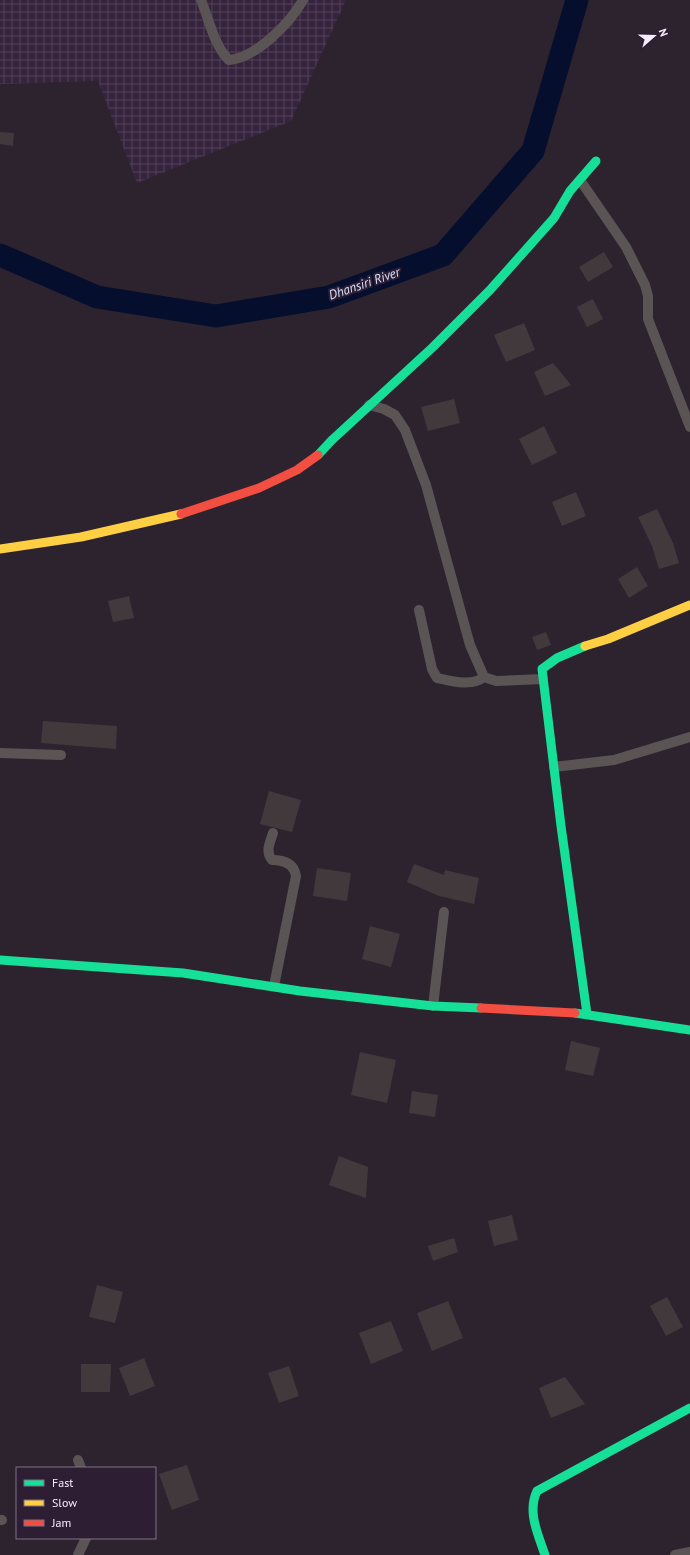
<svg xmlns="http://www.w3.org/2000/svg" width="690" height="1555" viewBox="0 0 690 1555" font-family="'PT Sans',sans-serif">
  <defs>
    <pattern id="industrial-grid" width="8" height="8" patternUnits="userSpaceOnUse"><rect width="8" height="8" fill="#36233d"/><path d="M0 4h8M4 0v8" fill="none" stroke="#54435a"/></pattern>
  </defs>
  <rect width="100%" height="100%" fill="#2c232f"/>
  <path fill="url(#industrial-grid)" d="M0 0H346L291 121 137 183 98 81 0 84Z"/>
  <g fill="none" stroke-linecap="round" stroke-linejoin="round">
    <path stroke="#050e2c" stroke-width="23" d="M0 255 97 297 216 316 329 297 443 255 533 151 577 0"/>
  </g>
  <path fill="#42393c" d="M0 132 14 133 13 146 0 144Z
    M604 252 613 267 588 282 579 267Z
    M593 299 603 319 587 327 577 307Z
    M524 323 535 350 506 362 494 335Z
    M553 363 571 385 545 396 534 372Z
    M454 399 460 423 428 431 421 407Z
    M544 426 557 453 532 465 519 439Z
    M576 492 586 516 562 526 552 502Z
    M657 509 673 543 679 563 659 569 652 546 638 517Z
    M637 567 648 586 629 598 618 579Z
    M129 596 134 618 113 622 108 601Z
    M546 632 551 645 537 650 532 637Z
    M43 721 117 726 116 749 41 743Z
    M269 791 301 800 292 832 260 824Z
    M414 864 444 875 445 870 479 878 474 904 439 896 407 882Z
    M317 868 351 873 347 901 313 896Z
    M370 926 400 934 391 967 362 959Z
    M571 1041 600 1048 593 1076 565 1070Z
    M360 1052 396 1060 387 1103 351 1095Z
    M412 1091 438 1095 435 1117 409 1113Z
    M339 1156 368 1167 366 1198 329 1185Z
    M512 1215 518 1240 494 1246 488 1221Z
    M454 1238 458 1252 433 1261 428 1246Z
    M97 1285 123 1292 115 1323 89 1317Z
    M667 1297 683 1327 666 1336 650 1306Z
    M448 1301 463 1338 432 1351 417 1313Z
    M391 1321 403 1351 371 1364 359 1333Z
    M144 1358 155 1386 130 1396 119 1368Z
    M81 1364H111L110 1392H81Z
    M289 1366 299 1396 279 1403 268 1373Z
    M565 1377 585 1404 551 1418 539 1388Z
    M187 1465 199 1500 172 1510 159 1474Z"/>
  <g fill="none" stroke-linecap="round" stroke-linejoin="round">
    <path stroke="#5a5554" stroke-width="10" d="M201 0C209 19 214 46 229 60 256 58 290 23 303 0
      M580 180 626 247 645 285 648 296V319L690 427
      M369 405 384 409 395 415 405 430 426 485 470 645 484 677 496 681 543 679
      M419 610 432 669 437 678C451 681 472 687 484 677
      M0 753 61 755
      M554 767 614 760 690 737
      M273 833C270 843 265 851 272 860 283 860 294 863 296 876L274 986
      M433 1006 444 912
      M78 1460 81 1468
      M0 1520H2
      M78 1555 86 1538
      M675 1555 690 1552"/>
    <path stroke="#16e098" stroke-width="9" d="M318 455 332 440 433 347 490 290 554 218 570 191 596 161
      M585 646 557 658 542 669 561 826 587 1014
      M0 960 183 973 300 991 433 1006 481 1008
      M575 1013 690 1030
      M545 1555C538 1534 527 1512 537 1491L690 1408"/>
    <path stroke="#ffcf43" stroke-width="9" d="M0 549 81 537 181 514
      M585 646 608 639 690 605"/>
    <path stroke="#f24e42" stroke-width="9" d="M181 514 259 488 297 470 318 455
      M481 1008 575 1013"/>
  </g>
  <g text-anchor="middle" stroke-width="4" stroke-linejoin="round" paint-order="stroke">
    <g font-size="13" font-style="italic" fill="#d3e2fc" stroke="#2e1e34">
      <text transform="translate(364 283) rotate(-19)" y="5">Dhansiri River</text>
    </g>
  </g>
  <rect x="16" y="1467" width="140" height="72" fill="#2e1e34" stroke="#7e7084"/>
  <rect x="24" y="1480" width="20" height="6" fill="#16e098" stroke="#7e7084"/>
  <text x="52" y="1487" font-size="12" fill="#f7ecfb">Fast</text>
  <rect x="24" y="1500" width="20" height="6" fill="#ffcf43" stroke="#7e7084"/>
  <text x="52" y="1507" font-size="12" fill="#f7ecfb">Slow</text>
  <rect x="24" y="1520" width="20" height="6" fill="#f24e42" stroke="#7e7084"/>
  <text x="52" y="1527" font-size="12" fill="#f7ecfb">Jam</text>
  <g transform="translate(654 36) rotate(70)" stroke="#2e1e34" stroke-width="3" paint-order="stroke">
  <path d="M0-3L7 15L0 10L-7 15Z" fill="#f7ecfb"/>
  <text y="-6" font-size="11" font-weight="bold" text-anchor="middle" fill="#f7ecfb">N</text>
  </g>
</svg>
